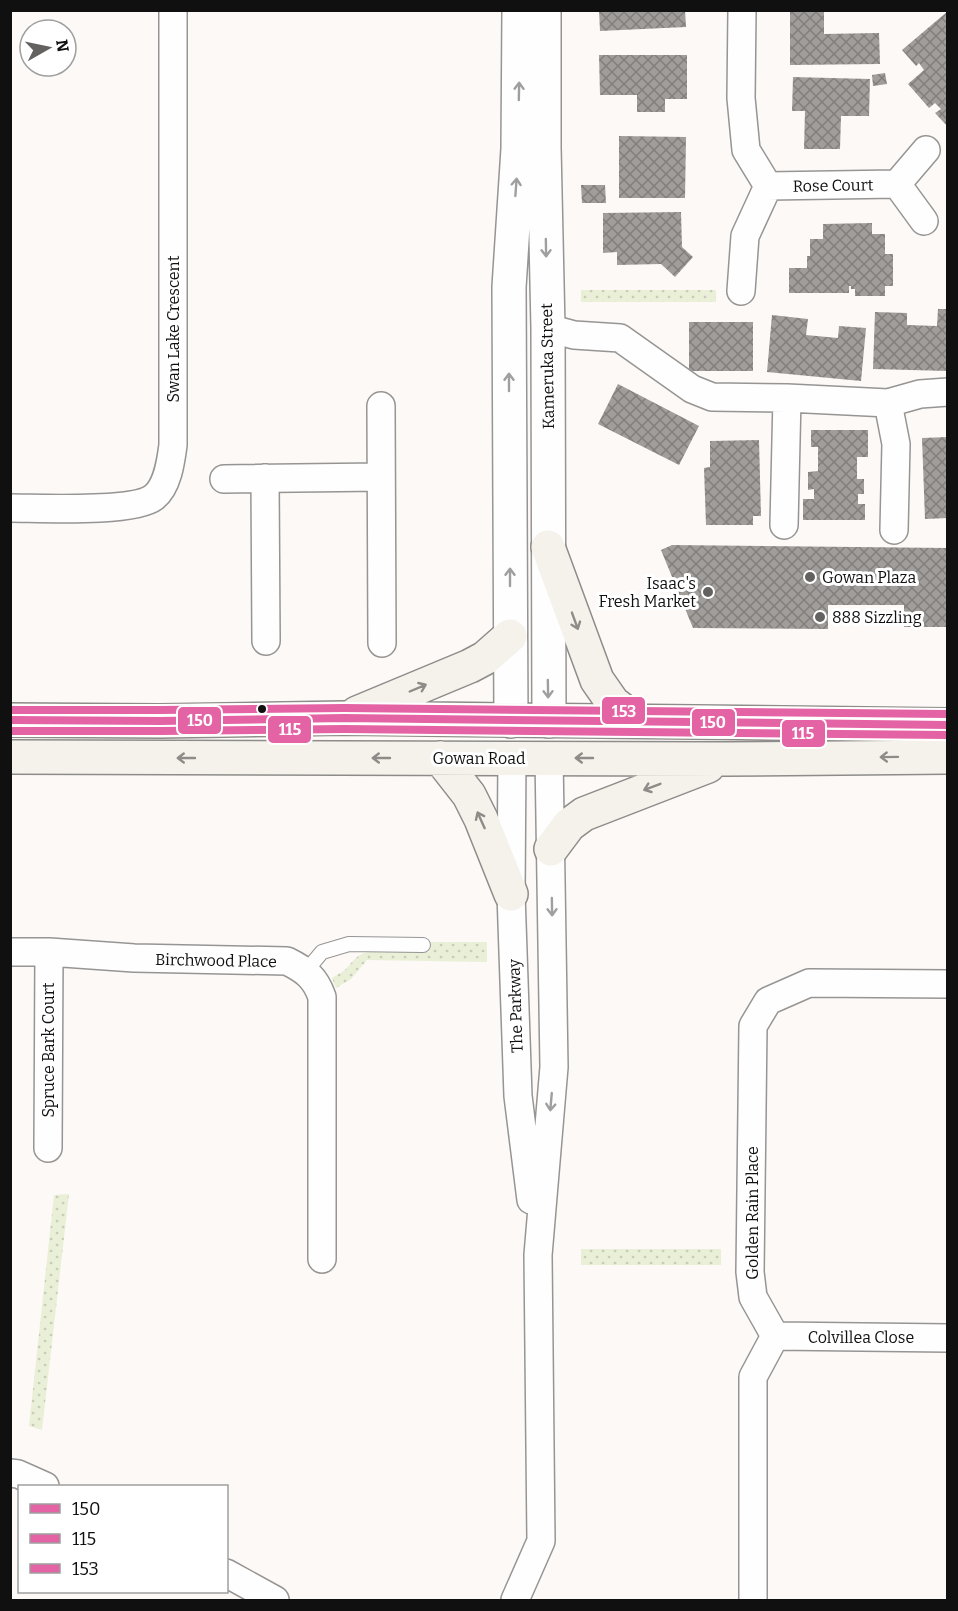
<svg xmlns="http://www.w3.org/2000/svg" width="958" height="1611" viewBox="0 0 958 1611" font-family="Bitter,serif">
  <defs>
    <pattern id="green-dots" width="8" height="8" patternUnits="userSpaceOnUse" patternTransform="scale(1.5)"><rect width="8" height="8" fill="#eaf0d7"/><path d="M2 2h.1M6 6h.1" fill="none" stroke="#c8cdb8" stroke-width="1.8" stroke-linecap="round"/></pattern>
    <pattern id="building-cross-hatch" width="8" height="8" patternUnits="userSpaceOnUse" patternTransform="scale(1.5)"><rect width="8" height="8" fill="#a09d9b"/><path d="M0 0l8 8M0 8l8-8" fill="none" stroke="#817f7d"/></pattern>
  </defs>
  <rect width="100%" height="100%" fill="#fcf9f6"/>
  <path fill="url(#green-dots)" d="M581 290H716V302H581Z
    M429 942H487V962L367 960 351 979 336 988 332 978C336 975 341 973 345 970 353 962 355 955 368 952H429Z
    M69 1194 42 1430 29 1426 54 1195Z
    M581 1249H721V1265H581Z"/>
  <path fill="url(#building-cross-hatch)" d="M599 10H685L686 27 600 31Z
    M790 10H824V34L879 33 880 64 790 65Z
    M948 11V127L935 113 941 109 935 103 929 108 908 84 924 70 919 63 916 66 902 50Z
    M599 55H687V99H665V112H637V95H600Z
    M885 73 887 84 873 86 872 75Z
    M793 77 870 79 869 116H841L840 149H804L805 111H792Z
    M619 136 686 137 685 198H619Z
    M581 185H605L606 203H582Z
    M681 212 682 247 693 257 675 277 661 264 617 265V252L603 253V213Z
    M872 223V234H885V254H893V286H885V296H855V289H851V286H849V293H789V268H807V256H810V239H823V224Z
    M938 309H948V371L873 369 875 312 907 313V325L937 326Z
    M772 315 808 319 806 335 838 338 839 326 866 328 861 381 767 372Z
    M689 322H753V371H689Z
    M618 384 699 426 679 465 598 424Z
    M811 430H868V457H857V479H864V494H858V504H865V520H803V499H814V489L808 490V472L818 471V447H811Z
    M948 437V518L925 519 922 438Z
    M759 440 761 516H753V525H706L704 468 710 467V441Z
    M672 545 948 548V627H904V605H828V629L693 628 661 550Z"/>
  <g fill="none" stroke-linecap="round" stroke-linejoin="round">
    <g stroke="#969594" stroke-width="16">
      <path id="service" d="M306 971 322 952 349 944 423 945"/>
    </g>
    <g stroke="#969594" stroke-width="30">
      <path id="minor" d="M897 184 924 221
        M768 186 897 184 926 150
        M741 291 745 236 768 186 746 150 741 98 742 10
        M548 328 574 335 620 338 692 389 712 397 787 398 888 403 920 394 948 392
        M888 403 896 444 894 530
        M381 406 382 643
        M265 478 266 641
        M224 479 381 477
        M10 508C40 508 134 513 154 497 168 486 171 460 173 445V10
        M784 525 787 398
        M512 757 511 894 518 1096 531 1200
        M10 952H49L134 958 287 961C305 970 315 977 322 997V1259
        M48 1148 49 952
        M775 1336 948 1338
        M10 1473 18 1474 45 1486
        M226 1573 275 1600
        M515 1600 541 1541 538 1255 554 1067 549 757
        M753 1600V1377L775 1336 753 1297 750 1272 753 1026 768 1001 809 983 948 984"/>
    </g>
    <g stroke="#969594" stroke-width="36">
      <path id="tertiary" d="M544 10V147L548 328 549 721
        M511 721 509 287 518 149 519 10"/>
    </g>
    <g stroke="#8d8c8a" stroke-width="36">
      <path id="secondary" d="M548 547 597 680 613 703 637 721
        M357 713 470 666 485 658 510 636
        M10 720 160 721 344 718 948 725
        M10 757 726 759 948 757
        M440 758 469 795 481 819 511 894
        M551 849 569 825 584 814 708 766"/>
    </g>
    <use href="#service" stroke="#fffefe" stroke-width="14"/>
    <use href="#minor" stroke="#fffefe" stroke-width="27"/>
    <use href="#tertiary" stroke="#fffefe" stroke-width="33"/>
    <use href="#secondary" stroke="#f5f2eb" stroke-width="33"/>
    <g stroke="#fff" stroke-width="12">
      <path id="bus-1" d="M10 720 160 721 344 718 948 725"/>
    </g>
    <g stroke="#fff" stroke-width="12">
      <path id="bus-2" d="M10 731H160L344 729 948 735"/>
    </g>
    <g stroke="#fff" stroke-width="12">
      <path id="bus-3" d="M10 710H160L344 708 948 714"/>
    </g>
    <use href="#bus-1" stroke="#e463a4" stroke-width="8"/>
    <use href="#bus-2" stroke="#e463a4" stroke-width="8"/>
    <use href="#bus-3" stroke="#e463a4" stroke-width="8"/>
  </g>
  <defs><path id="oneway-shaft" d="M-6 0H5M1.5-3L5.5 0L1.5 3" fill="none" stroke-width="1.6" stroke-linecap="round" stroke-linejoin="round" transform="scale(1.5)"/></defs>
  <g stroke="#9f9f9f">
    <use href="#oneway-shaft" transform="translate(519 91) rotate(-89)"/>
    <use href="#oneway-shaft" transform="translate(516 187) rotate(-86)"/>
    <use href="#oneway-shaft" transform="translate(546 248) rotate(89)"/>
    <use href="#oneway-shaft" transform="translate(509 382) rotate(-90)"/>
    <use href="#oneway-shaft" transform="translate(510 577) rotate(-90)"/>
    <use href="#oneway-shaft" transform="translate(548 689) rotate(89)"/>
    <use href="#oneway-shaft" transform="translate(552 907) rotate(89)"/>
    <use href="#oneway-shaft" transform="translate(551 1102) rotate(95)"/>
  </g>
  <g stroke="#8e8c88">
    <use href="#oneway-shaft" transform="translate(575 621) rotate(70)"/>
    <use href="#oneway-shaft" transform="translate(418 688) rotate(-23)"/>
    <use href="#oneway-shaft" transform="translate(889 757) rotate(179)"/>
    <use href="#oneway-shaft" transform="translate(186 758) rotate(-180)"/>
    <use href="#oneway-shaft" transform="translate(381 758) rotate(-180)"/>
    <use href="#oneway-shaft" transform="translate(584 758) rotate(-180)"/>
    <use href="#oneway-shaft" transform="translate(652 787) rotate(159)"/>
    <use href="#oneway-shaft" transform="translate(481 820) rotate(-114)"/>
  </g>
  <g fill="#636260" stroke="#fff" stroke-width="2">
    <circle cx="810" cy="577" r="6"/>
    <circle cx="708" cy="592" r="6"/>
    <circle cx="820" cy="617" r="6"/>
  </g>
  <circle fill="#101010" stroke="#fff" stroke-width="2" cx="262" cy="709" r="5"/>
  <g text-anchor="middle" stroke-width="6" stroke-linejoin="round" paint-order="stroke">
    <g font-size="16" fill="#101010" stroke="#fff">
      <text transform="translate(833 185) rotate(-1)" y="6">Rose Court</text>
      <text transform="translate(173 329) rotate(-90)" y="6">Swan Lake Crescent</text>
      <text transform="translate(547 366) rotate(-91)" y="6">Kameruka Street</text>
      <text x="479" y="764">Gowan Road</text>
      <text transform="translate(216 960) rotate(1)" y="6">Birchwood Place</text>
      <text transform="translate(515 1006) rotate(-92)" y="6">The Parkway</text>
      <text transform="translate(48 1050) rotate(-90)" y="6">Spruce Bark Court</text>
      <text transform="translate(752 1213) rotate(-90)" y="6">Golden Rain Place</text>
      <text x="861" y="1343">Colvillea Close</text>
    </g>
    <g font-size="16" fill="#101010" stroke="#fff" text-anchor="start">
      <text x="822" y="583">Gowan Plaza</text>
      <text x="696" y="589" text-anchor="end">Isaac's<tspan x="696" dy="18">Fresh Market</tspan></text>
      <text x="832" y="623">888 Sizzling</text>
    </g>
  </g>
  <g stroke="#fff" stroke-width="2">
    <rect x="601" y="696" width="45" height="29" rx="6" fill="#e463a4"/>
    <rect x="177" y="706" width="45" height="29" rx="6" fill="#e463a4"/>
    <rect x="691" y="708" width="45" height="29" rx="6" fill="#e463a4"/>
    <rect x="267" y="715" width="45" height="29" rx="6" fill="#e463a4"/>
    <rect x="781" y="719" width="45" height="29" rx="6" fill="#e463a4"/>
  </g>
  <g font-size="16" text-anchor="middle" font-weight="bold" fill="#fff">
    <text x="624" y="717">153</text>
    <text x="200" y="726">150</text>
    <text x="713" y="728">150</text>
    <text x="290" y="735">115</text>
    <text x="803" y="739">115</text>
  </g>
  <rect width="958" height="1611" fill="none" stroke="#101010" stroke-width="24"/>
  <rect x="18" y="1485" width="210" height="108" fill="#ffffff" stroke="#9f9f9f" stroke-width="1.5"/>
  <rect x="30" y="1504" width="30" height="9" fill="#e463a4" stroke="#9f9f9f" stroke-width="1.5"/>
  <text x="72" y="1515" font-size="18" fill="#101010">150</text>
  <rect x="30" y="1534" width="30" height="9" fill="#e463a4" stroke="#9f9f9f" stroke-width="1.5"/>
  <text x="72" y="1545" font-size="18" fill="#101010">115</text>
  <rect x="30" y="1564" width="30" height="9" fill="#e463a4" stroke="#9f9f9f" stroke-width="1.5"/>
  <text x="72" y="1575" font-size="18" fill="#101010">153</text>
  <g transform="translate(48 48) rotate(81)"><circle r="28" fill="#ffffff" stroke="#9f9f9f" stroke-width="1.5"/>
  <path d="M0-4.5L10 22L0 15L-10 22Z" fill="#636260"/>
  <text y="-9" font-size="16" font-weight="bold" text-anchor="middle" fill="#101010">N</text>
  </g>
</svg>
